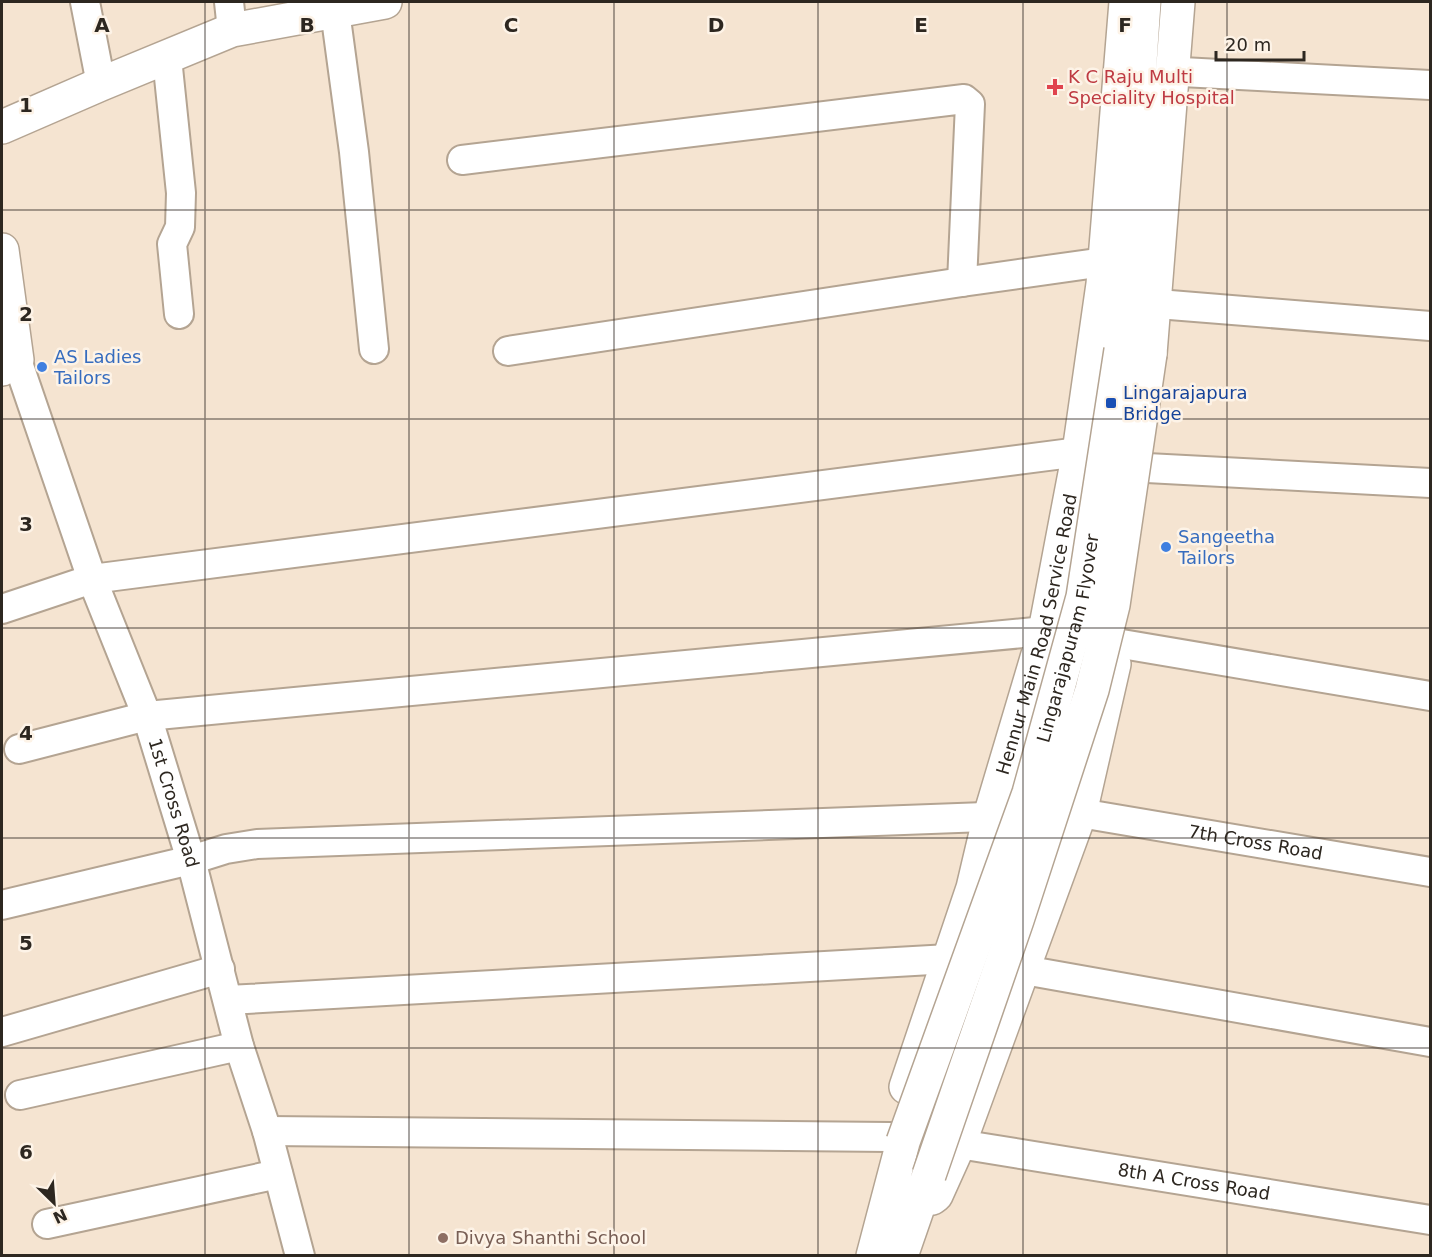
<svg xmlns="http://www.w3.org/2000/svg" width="1432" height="1257" viewBox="0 0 1432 1257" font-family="'DejaVu Sans',sans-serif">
  <rect width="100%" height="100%" fill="#f5e4d1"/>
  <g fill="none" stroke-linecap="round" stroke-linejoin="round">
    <g stroke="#b4a492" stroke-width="32">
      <g id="street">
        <path d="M85 2 101 84"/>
        <path d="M229 2 232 30"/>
        <path d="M335 11 354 152 374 349"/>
        <path d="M167 58 181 193 180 227 172 244 179 314"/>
        <path d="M1182 72 1430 85"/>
        <path d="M462 160 964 99 970 104 962 282 508 351"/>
        <path d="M962 282 1104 262"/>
        <path d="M1170 305 1430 326"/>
        <path id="s1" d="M17 360 92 579 147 716 191 860 239 1046 267 1131 300 1256"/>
        <path d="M2 609 92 579 1079 452 1147 468 1430 483"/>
        <path d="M19 749 147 716 1045 631 1430 696"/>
        <path id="s2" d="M1058 814 1080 813 1430 872"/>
        <path d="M2 905 191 860 226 849 257 844 1012 816"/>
        <path d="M1024 970 1430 1042"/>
        <path d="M228 1000 949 959"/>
        <path d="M2 1032 220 969"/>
        <path d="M20 1095 239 1046"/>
        <path d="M267 1131 890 1137"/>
        <path id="s3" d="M959 1144 1430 1220"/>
        <path d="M47 1224 278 1174"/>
      </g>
    </g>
    <g stroke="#b4a492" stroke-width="36">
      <g id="secondary">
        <path d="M2 127 101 84 232 30 385 2"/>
        <path d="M2 250 17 360 2 369"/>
        <path id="s4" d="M906 1087 973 888 990 816 1045 631 1079 452 1103 284 1126 2"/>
        <path d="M932 1198 936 1195 959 1144 1080 813 1114 664"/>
      </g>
    </g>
    <g stroke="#b4a492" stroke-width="36">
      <path id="primary" d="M1121 350 1144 2
        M1150 354 1178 2
        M873 1256 903 1142
        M901 1256 929 1175"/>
    </g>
    <use href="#street" stroke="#fff" stroke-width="28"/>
    <use href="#secondary" stroke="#fff" stroke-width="33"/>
    <use href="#primary" stroke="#fff" stroke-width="33"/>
    <g stroke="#b4a492" stroke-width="36" stroke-linecap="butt">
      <g id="primary-bridge">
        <path id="s5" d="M903 1142 1029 793 1083 597 1121 350"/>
        <path d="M929 1175 1017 920 1092 690 1113 605 1150 354"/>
      </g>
    </g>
    <use href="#primary-bridge" stroke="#fff" stroke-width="33"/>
  </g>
  <path fill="none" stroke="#2d2720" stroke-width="1.5" stroke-opacity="0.55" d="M205 2V1256M409 2V1256M614 2V1256M818 2V1256M1023 2V1256M1227 2V1256M2 210H1430M2 419H1430M2 628H1430M2 838H1430M2 1048H1430"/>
  <path fill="#e0444e" stroke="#fdf3e7" stroke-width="2" d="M1052 78h6v6h6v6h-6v6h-6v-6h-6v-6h6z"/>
  <g fill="#3f7fe0" stroke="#fdf3e7" stroke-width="2">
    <circle cx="42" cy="367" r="6"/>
    <circle cx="1166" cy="547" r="6"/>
  </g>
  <rect fill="#1a4fb4" stroke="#fdf3e7" stroke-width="2" x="1105" y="397" width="12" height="12" rx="3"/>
  <circle fill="#8d6e63" stroke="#fdf3e7" stroke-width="2" cx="443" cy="1238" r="6"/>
  <g text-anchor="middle" stroke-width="5" stroke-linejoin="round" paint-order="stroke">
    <g font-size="18" fill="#be3a42" stroke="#fdf3e7" text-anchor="start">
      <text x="1068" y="83">K C Raju Multi<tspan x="1068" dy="21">Speciality Hospital</tspan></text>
    </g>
    <g font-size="18" fill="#366cbe" stroke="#fdf3e7" text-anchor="start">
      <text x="54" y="363">AS Ladies<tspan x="54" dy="21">Tailors</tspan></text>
      <text x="1178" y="543">Sangeetha<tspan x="1178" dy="21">Tailors</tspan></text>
    </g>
    <g font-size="18" fill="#164399" stroke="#fdf3e7" text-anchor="start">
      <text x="1123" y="399">Lingarajapura<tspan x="1123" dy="21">Bridge</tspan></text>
    </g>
    <g font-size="18" fill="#2d2720" stroke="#fdf3e7">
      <text dy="6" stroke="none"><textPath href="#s4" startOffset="472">Hennur Main Road Service Road</textPath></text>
      <text dy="6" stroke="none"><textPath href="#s5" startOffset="531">Lingarajapuram Flyover</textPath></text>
      <text dy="6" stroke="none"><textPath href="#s1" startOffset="470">1st Cross Road</textPath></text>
      <text dy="6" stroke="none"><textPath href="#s2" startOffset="200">7th Cross Road</textPath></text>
      <text dy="6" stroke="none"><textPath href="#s3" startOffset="238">8th A Cross Road</textPath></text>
    </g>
    <g font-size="18" fill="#785e54" stroke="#fdf3e7" text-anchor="start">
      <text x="455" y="1244">Divya Shanthi School</text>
    </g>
  </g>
  <g font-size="20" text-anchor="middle" font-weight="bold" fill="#2d2720" stroke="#fdf3e7" stroke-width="5" stroke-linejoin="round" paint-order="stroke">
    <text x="102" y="32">A</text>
    <text x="307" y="32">B</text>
    <text x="511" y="32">C</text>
    <text x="716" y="32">D</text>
    <text x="921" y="32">E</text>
    <text x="1125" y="32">F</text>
    <text x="26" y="112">1</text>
    <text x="26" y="321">2</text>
    <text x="26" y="531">3</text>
    <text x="26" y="740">4</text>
    <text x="26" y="950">5</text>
    <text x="26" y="1159">6</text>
  </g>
  <rect width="1432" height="1257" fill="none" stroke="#2d2720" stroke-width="6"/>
  <g transform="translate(54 1203) rotate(155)" stroke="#fdf3e7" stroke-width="4.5" paint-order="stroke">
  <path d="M0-4.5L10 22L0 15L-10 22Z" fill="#2d2720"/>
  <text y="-9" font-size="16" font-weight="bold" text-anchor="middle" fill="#2d2720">N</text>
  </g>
  <path d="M1216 51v9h88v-9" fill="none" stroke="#2d2720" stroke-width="3"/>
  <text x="1225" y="51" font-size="18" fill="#2d2720" stroke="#fdf3e7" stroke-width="4.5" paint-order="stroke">20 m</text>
</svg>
